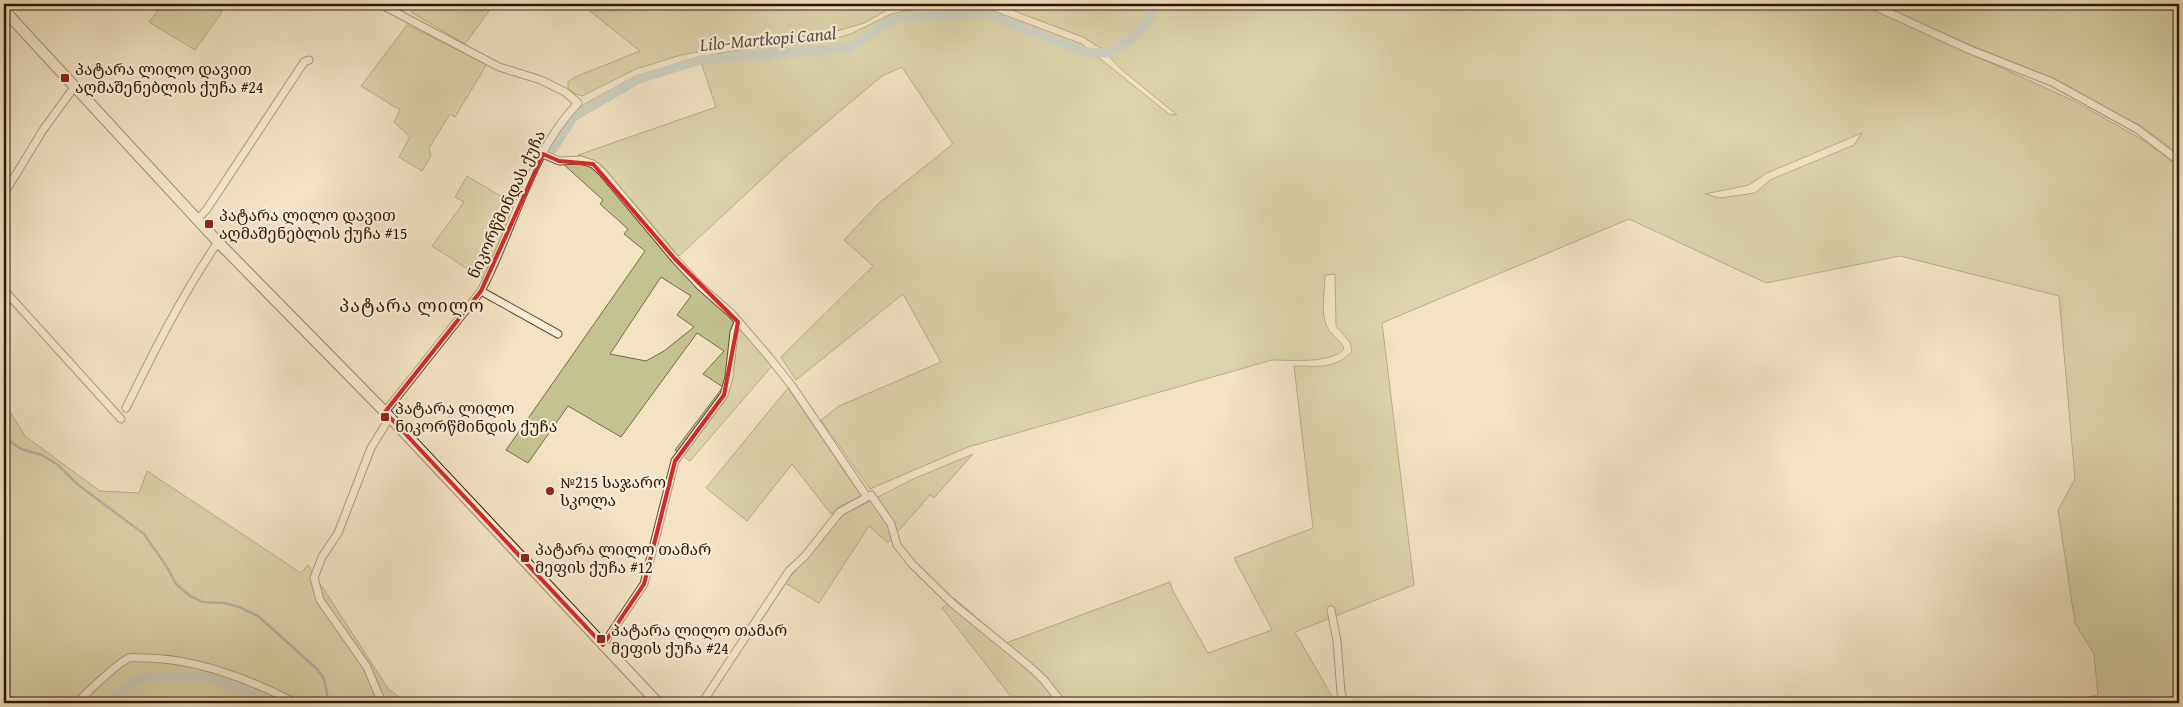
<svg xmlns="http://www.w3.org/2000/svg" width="2183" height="707" viewBox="0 0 2183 707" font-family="'Gentium Book Plus','Noto Serif Georgian',serif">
  <rect width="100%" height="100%" fill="#f3e3c3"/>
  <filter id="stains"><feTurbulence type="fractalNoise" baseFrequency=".004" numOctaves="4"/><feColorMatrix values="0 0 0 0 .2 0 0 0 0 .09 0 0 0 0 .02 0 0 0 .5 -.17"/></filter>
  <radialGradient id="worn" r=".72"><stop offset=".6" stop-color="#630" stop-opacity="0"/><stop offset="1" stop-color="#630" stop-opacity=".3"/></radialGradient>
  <path fill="#c1c28f" stroke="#786c48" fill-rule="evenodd" d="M163 4H220L218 7 222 12 195 50 149 22Z
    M416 4H494L465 44 411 12Z
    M581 4H908L887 10 864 23 823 35 774 38 681 55 636 69 582 96 575 94 568 88V82L575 77 640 51Z
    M996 4H1862L2074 101 2143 140 2179 167V703H2069L2098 695 2094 654 2075 623 2058 510 2075 479 2059 296 1900 256 1766 283 1629 219 1382 323 1414 585 1295 632 1336 703H1016L942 608 954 598 1006 643 1170 582 1173 591 1208 653 1272 630 1234 558 1313 528 1294 366C1316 366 1336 370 1352 351L1350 342 1336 326 1335 274 1325 275C1325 291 1320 312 1327 327 1331 336 1341 339 1344 349 1331 364 1291 360 1272 360L968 447 870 489 821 420 839 406 941 362 903 294 796 380 781 357 873 266 844 240 879 203 953 144 902 67 882 76 789 154 679 256 600 163 578 155 716 107 701 62 648 78 584 115 580 114C570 127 564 140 553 151L548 150 568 117 583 105 635 76 704 56 773 44 829 40 851 34 891 14 929 6 991 10 1082 44 1169 114 1177 115 1122 70 1102 49 1083 37ZM1862 133 1854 145 1770 180 1755 193 1720 198 1705 194 1749 185 1767 173Z
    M1877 4H2179V154L2141 126 2052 81Z
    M407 25 487 64 455 117 450 114 429 148 431 156 422 171 399 157 410 137 394 122 400 110 361 86Z
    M562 163 593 166 731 316 772 366 690 461 675 450 723 387 703 374 724 351 697 333 621 437 568 406 528 463 506 450 645 251 624 234 628 229 600 204 603 200ZM661 277 691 296 677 315 694 327 664 351 646 361 610 354Z
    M467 176 516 205 483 279 432 246 464 202 455 197Z
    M788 388 861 496 839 507 831 514 792 464 747 521 706 488Z
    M4 402 25 436 100 491 139 493 147 471 301 573 308 565 389 690 409 703H4Z
    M973 454 934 498 930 495 888 543 869 526 819 603 785 583 843 515 911 480Z"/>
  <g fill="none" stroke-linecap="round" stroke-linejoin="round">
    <path stroke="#747973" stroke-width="2.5" d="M4 437 21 449 42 455 58 465 77 484 144 534 167 567 176 584 190 596 203 602 224 603 239 607 258 616 317 669 324 679 329 703"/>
    <path stroke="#a1bbbf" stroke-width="9" d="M553 149 573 118 586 109 636 80 700 60 849 48 893 19 985 13 1085 52 1110 53 1133 38 1160 4
      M107 703 133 682 150 677H211L272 703"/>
    <g stroke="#614a32" stroke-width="9">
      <path id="street" d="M380 4 499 67 541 80 565 92 578 103C529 154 514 229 481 291L385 412
        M1870 4 1968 49 2052 82 2137 129 2179 161
        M543 154 559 161 581 160 593 164 603 173 675 259 700 286 732 314 769 357 792 386 867 497
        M4 194 43 130 75 86
        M198 219 207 209 304 62 309 60
        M4 290 121 419
        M481 291 558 334
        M126 408C154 351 182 295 218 242
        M1331 610 1337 641 1341 692 1344 703
        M603 645 644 584 675 461 724 395 729 377 734 332 738 322
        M77 703C84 695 120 661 129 658 133 657 139 658 144 658 196 658 251 680 296 703
        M382 703 367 667 320 600 314 578 322 557 338 533 371 448 390 417
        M702 703 789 571 805 556 840 512 871 495 891 524 897 545 912 564 953 604 1029 666 1044 680 1062 703"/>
    </g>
    <g stroke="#301702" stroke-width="12">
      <path id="secondary" d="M4 10 218 242 385 412 658 703"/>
    </g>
    <use href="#street" stroke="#f7edd8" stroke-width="7"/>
    <use href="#secondary" stroke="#f7edd8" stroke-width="10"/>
  </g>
  <path d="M0 0H2183V707H0ZM543 154 559 161 593 164 675 259 738 322 724 395 675 461 644 584 603 645 385 412 481 291Z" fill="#f3e3c3" fill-opacity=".55" fill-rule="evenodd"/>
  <path fill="none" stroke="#d62828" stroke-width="4" stroke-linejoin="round" d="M543 154 559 161 593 164 675 259 738 322 724 395 675 461 644 584 603 645 385 412 481 291Z"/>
  <g fill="#8f2418" stroke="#f7edd8" stroke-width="2">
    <rect x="60" y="73" width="10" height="10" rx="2.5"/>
    <rect x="204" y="219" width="10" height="10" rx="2.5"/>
    <rect x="380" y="412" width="10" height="10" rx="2.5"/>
    <circle cx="550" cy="491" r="5"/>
    <rect x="520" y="553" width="10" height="10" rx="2.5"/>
    <rect x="596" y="634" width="10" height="10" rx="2.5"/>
  </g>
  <g text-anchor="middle" stroke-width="4.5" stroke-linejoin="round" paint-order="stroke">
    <g font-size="16" fill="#301702" stroke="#f7edd8" text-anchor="start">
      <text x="75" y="75">პატარა ლილო დავით<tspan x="75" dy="18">აღმაშენებლის ქუჩა #24</tspan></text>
      <text x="219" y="221">პატარა ლილო დავით<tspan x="219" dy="18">აღმაშენებლის ქუჩა #15</tspan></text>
      <text x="395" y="414">პატარა ლილო<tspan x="395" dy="18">ნიკორწმინდის ქუჩა</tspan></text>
      <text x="560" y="488">№215 საჯარო<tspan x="560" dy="18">სკოლა</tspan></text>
      <text x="535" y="555">პატარა ლილო თამარ<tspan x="535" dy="18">მეფის ქუჩა #12</tspan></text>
      <text x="611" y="636">პატარა ლილო თამარ<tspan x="611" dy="18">მეფის ქუჩა #24</tspan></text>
    </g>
    <g font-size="16" fill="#301702" stroke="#f7edd8">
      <text transform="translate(506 204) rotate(-65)" y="6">ნიკორწმინდას ქუჩა</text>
    </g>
    <g font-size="18" font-style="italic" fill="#585044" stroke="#f7edd8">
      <text transform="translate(768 39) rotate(-5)" y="6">Lilo-Martkopi Canal</text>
    </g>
    <g font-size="18" letter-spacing="1" fill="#301702" stroke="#f7edd8">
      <text x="412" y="312">პატარა ლილო</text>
    </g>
  </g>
  <rect width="2183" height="707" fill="none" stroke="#f3e3c3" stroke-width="20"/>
  <rect x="5" y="5" width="2173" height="697" fill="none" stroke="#301702" stroke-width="2.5"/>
  <rect x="10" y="10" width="2163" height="687" fill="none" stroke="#301702"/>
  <rect width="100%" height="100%" filter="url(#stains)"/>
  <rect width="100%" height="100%" fill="url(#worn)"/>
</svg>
